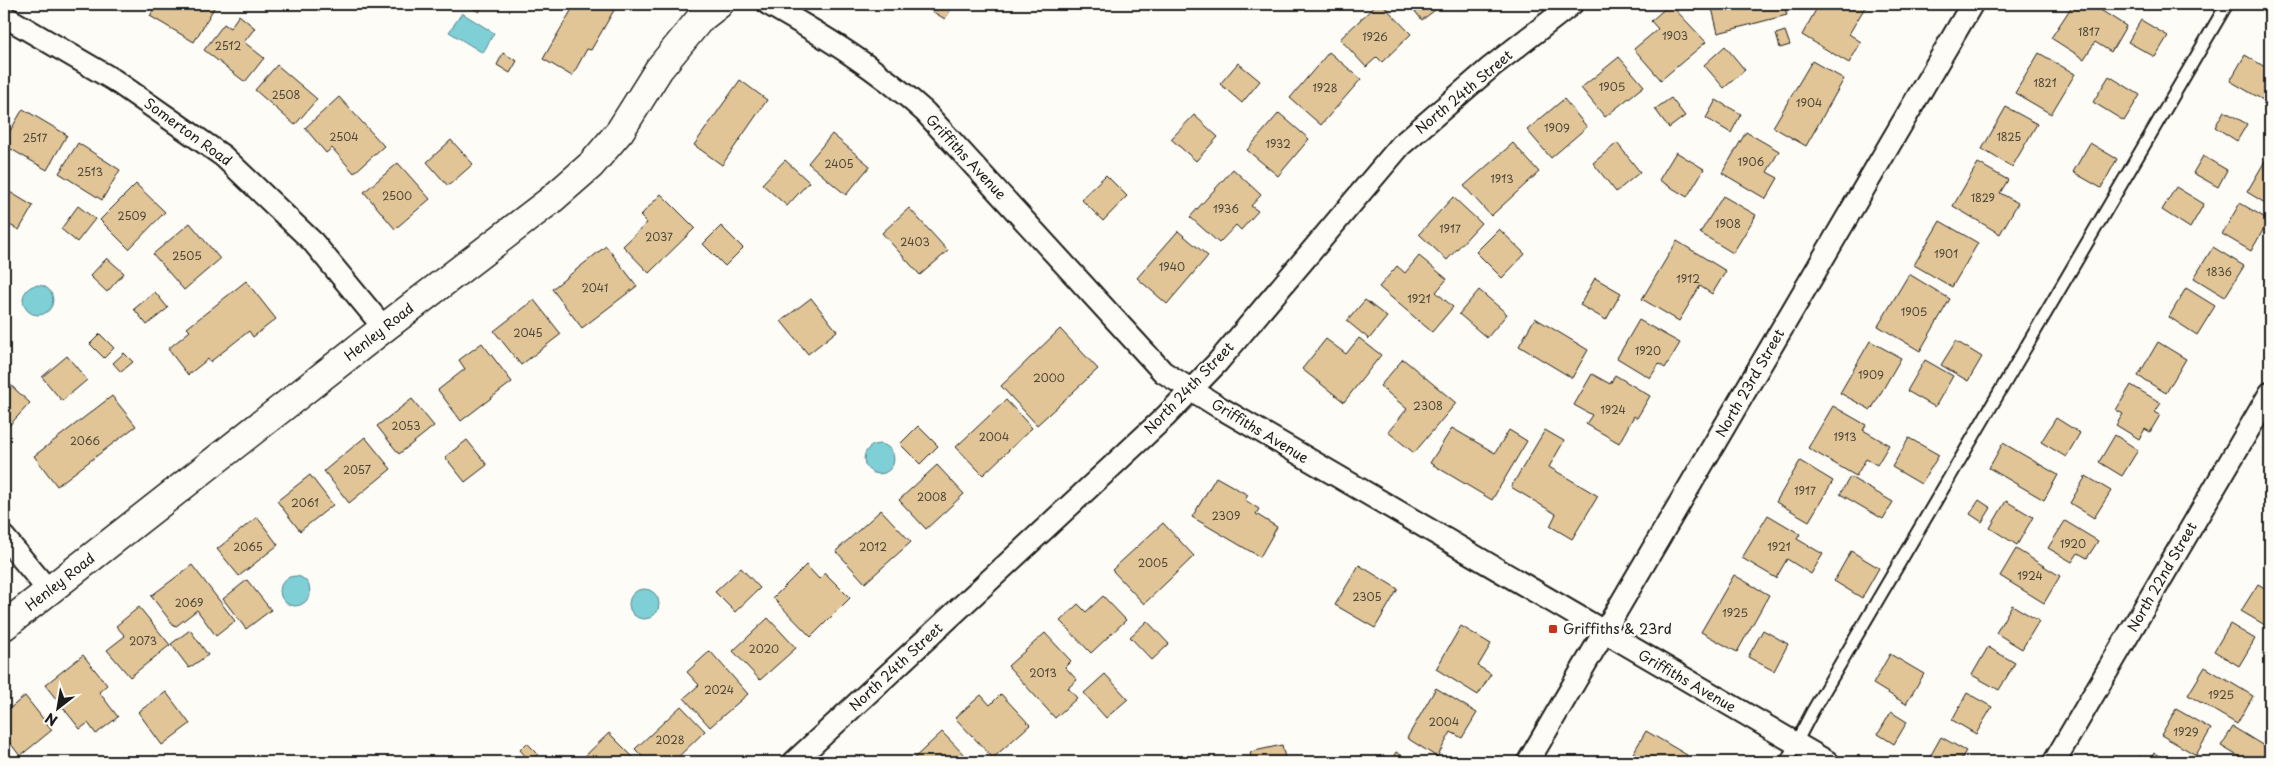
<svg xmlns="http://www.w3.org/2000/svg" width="2274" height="766" viewBox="0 0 2274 766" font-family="'Playpen Sans',sans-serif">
  <rect width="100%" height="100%" fill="#fdfcf7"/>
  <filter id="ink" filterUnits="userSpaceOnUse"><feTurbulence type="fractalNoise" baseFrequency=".02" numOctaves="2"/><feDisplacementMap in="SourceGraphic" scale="10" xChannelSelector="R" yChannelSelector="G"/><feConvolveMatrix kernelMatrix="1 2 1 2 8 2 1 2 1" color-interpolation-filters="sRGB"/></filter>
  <g filter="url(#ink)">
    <path fill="#7ecfd6" stroke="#57878c" d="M462 13 494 33 483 53 449 32Z
      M23 300a15 15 0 1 1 30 0a15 15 0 1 1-30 0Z
      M864 459a15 15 0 1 1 30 0a15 15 0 1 1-30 0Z
      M280 591a15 15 0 1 1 30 0a15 15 0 1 1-30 0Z
      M629 604a15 15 0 1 1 30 0a15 15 0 1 1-30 0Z"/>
    <path fill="#e1c596" stroke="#1c1c1c" d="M157 4H208L214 8 194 42 150 16Z
      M466 4H484L479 12Z
      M575 4 617 5 591 50 587 49 572 76 543 59Z
      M920 4H954L945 19Z
      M1377 4H1382L1411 34 1382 62 1377 57 1366 67 1340 39Z
      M1409 4H1443L1422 20Z
      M1670 4 1706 42 1661 80 1634 49 1658 29 1651 21Z
      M1711 4H1784L1787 15 1718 33Z
      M1814 4H1867L1849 34 1861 42 1849 63 1802 35 1818 6Z
      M2080 4H2091L2126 26 2111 52 2095 42 2084 59 2051 38 2072 6 2077 9Z
      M239 15 255 28 244 42 264 58 245 82 204 50 224 24 230 28Z
      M2141 20 2168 36 2155 57 2128 42Z
      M1785 31 1790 45 1780 48 1776 34Z
      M1725 46 1745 70 1724 88 1704 65Z
      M1329 52 1361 79 1321 125 1290 98Z
      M503 53 517 61 510 73 497 65Z
      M2039 53 2075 74 2051 114 2015 93Z
      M2245 55 2270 70V104L2230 81Z
      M1619 57 1644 86 1605 117 1581 88Z
      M1812 61 1844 79 1806 146 1773 127Z
      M1238 63 1260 81 1242 103 1220 84Z
      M277 65 317 99 295 125 255 90Z
      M2109 76 2140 95 2124 121 2093 102Z
      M740 80 767 100 722 165 694 145Z
      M339 97 384 146 354 173 332 148 326 153 305 128Z
      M1671 98 1685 116 1669 128 1655 109Z
      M1564 99 1587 127 1551 158 1527 130Z
      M1716 100 1741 114 1731 133 1706 118Z
      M2006 107 2037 124 2012 167 1982 149Z
      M23 109 67 135 47 170 4 145V141Z
      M2224 111 2247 124 2237 141 2215 127Z
      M1279 113 1309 139 1278 176 1247 150Z
      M1194 115 1218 137 1196 161 1171 139Z
      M1746 132 1779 151 1767 172 1778 178 1766 199 1722 173Z
      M832 134 870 166 846 195 808 163Z
      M451 140 473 164 448 186 427 162Z
      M78 143 120 170 102 200 59 173Z
      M1513 143 1539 172 1491 216 1464 186Z
      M1617 143 1640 172 1616 192 1593 163Z
      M2090 143 2117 159 2101 188 2073 172Z
      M1676 152 1704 169 1687 197 1659 180Z
      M2203 156 2227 170 2218 187 2193 173Z
      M785 160 809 182 787 206 762 184Z
      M2265 161 2270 164V206L2247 192Z
      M398 163 430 199 395 229 364 192Z
      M1978 163 2008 180 2000 193 2018 203 2000 234 1953 206Z
      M1233 169 1261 195 1251 206 1258 211 1241 230 1236 225 1219 243 1190 217Z
      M1106 175 1127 196 1103 221 1081 199Z
      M136 184 165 212 129 249 100 220Z
      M2176 187 2204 204 2190 228 2162 210Z
      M8 191 33 206 19 230 4 222V199Z
      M661 194 695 228 649 273 623 246 647 223 640 216Z
      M1723 196 1756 215 1733 253 1700 233Z
      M1453 197 1481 223 1447 260 1419 234Z
      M2240 203 2269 220 2251 251 2222 234Z
      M78 206 95 219 77 242 61 229Z
      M909 208 948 251 920 275 882 233Z
      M1940 221 1978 243 1952 287 1914 265Z
      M190 223 220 259 184 290 153 254Z
      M721 226 743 248 725 266 703 244Z
      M1499 229 1525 254 1502 278 1476 252Z
      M1178 231 1208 256 1167 304 1137 278Z
      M1677 241 1726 271 1712 294 1700 286 1679 321 1642 299Z
      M606 246 637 286 582 328 552 289Z
      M2213 247 2244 266 2225 297 2194 278Z
      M1419 256 1447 279 1436 292 1453 307 1432 332 1379 287 1397 266 1405 273Z
      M107 258 124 273 107 292 90 276Z
      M1909 274 1950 299 1920 351 1878 326Z
      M1595 278 1621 293 1606 320 1580 305Z
      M246 281 276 319 253 337 249 331 210 362 208 359 188 375 168 349 190 331 187 328Z
      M2186 288 2215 306 2197 335 2169 317Z
      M1479 290 1507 314 1487 338 1459 314Z
      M155 292 168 308 147 325 134 309Z
      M811 298 837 331 808 354 781 321Z
      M534 300 561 334 521 365 494 331Z
      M1365 300 1387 317 1369 339 1347 321Z
      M1535 318 1588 350 1572 378 1519 346Z
      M1639 320 1680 343 1665 368 1659 364 1650 378 1617 358Z
      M1060 329 1098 369 1037 425 1001 386Z
      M100 334 114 348 104 358 90 344Z
      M1359 338 1381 355 1344 402 1302 369 1326 339 1346 354Z
      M1870 341 1901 358 1871 410 1840 393Z
      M1956 341 1982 357 1968 381 1941 365Z
      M2158 342 2186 359 2166 393 2138 376Z
      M482 343 512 382 461 421 438 390 465 369 459 360Z
      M124 353 133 362 121 372 113 363Z
      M67 356 87 380 62 401 42 377Z
      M1403 359 1456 403 1414 453 1388 432 1407 409 1380 386Z
      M1925 360 1953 376 1935 407 1907 391Z
      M1592 374 1610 384 1615 375 1650 396 1637 418 1634 416 1619 443 1586 424 1592 415 1574 405Z
      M4 379 30 403 5 430 4 429Z
      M2131 385 2161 403 2155 412 2160 415 2150 432 2145 429 2139 439 2116 425 2123 414 2116 410Z
      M112 396 136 426 57 486 34 456Z
      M412 399 434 426 399 454 377 426Z
      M1006 400 1032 428 983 475 956 447Z
      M1833 406 1866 425 1863 430 1889 445 1877 465 1866 459 1856 476 1808 448Z
      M2056 418 2080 433 2066 457 2041 442Z
      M918 426 938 446 920 464 900 444Z
      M1452 428 1495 453 1509 430 1527 441 1492 500 1430 463Z
      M1545 430 1564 441 1549 467 1598 496 1572 539 1550 526 1556 514 1511 487Z
      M2115 435 2138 450 2122 476 2099 462Z
      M365 437 391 469 349 503 324 471Z
      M1909 438 1939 455 1921 484 1892 467Z
      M467 440 487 465 465 482 445 457Z
      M2003 443 2058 475 2044 500 1989 468Z
      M1800 461 1833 481 1809 521 1776 502Z
      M937 465 964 494 926 529 899 500Z
      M310 475 333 505 300 531 277 501Z
      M2086 476 2111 491 2094 518 2070 503Z
      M1216 477 1248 495 1245 500 1259 509 1256 514 1277 527 1260 557 1192 517Z
      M1850 477 1893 502 1883 519 1840 494Z
      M1979 500 1991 508 1982 522 1970 514Z
      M2006 501 2033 517 2017 545 1990 528Z
      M881 510 911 542 865 583 836 551Z
      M1768 515 1800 534 1797 539 1823 554 1811 574 1787 559 1776 578 1742 558Z
      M257 517 278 545 239 576 217 549Z
      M2065 521 2098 541 2087 558 2078 553 2072 562 2048 548Z
      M1163 523 1194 556 1144 604 1112 570Z
      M2016 549 2060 576 2044 603 2000 576Z
      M1851 551 1879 568 1862 598 1834 581Z
      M192 565 235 621 216 636 197 610 175 627 151 596Z
      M806 565 819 579 825 573 850 598 811 637 773 598Z
      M1359 565 1398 589 1375 628 1335 605Z
      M741 568 760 588 735 612 715 592Z
      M1734 575 1769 595 1737 652 1701 632Z
      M247 580 271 610 246 629 223 599Z
      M2258 584 2270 591V628L2241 611Z
      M1103 596 1126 620 1091 653 1060 621 1078 604 1086 612Z
      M2012 605 2039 621 2022 649 1996 633Z
      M139 607 170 645 130 677 107 650 125 636 116 626Z
      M768 618 796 648 760 680 733 651Z
      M1147 621 1169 644 1152 660 1130 637Z
      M2230 624 2255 639 2239 666 2214 651Z
      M1461 626 1491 644 1478 666 1491 674 1478 695 1436 669Z
      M190 630 208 655 189 668 171 644Z
      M1763 630 1788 644 1774 671 1748 657Z
      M1045 633 1071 661 1065 667 1077 680 1068 688 1077 698 1055 718 1008 666Z
      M1988 647 2015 663 1999 690 1972 675Z
      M710 651 748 694 710 727 684 698 699 685 687 672Z
      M1890 654 1924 674 1906 704 1873 684Z
      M83 655 107 685 99 692 118 717 96 734 88 723 80 729 45 685Z
      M2205 667 2253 696 2237 724 2188 695Z
      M1105 674 1128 699 1106 718 1084 693Z
      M1436 688 1477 713 1462 738 1451 732 1437 757 1407 738Z
      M166 692 190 724 162 745 138 712Z
      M1967 693 1992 707 1976 734 1952 720Z
      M1001 694 1030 725 993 758 955 718 981 695 990 705Z
      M25 696 52 730 20 756 4 735V713Z
      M681 706 705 731 673 762H648L635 749Z
      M2176 709 2211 729 2196 755 2161 735Z
      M1891 712 1907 722 1894 744 1878 734Z
      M2233 727 2269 749 2261 762H2248L2221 746Z
      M1646 731 1687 755 1683 762H1628Z
      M942 732 971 762H910Z
      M609 733 638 762H588L584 757Z
      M1941 737 1966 751 1959 762H1927Z
      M527 743 538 754 530 761 520 750Z
      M1282 745 1286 762H1252L1250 752Z
      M1396 752 1413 762H1390Z
      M2154 753 2170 762H2137L2140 756 2149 762Z"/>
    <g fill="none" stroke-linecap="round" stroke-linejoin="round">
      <g stroke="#1c1c1c" stroke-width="15">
        <path id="service" d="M1786 762 1812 712 2227 4"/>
      </g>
      <g stroke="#1c1c1c" stroke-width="25">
        <path id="minor" d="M768 4C824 36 878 69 925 112L1163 372 1219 407 1828 762
          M4 16 114 80 223 156 313 242 384 328
          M4 537 49 591
          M794 762 1166 416 1217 363 1401 145 1491 67 1572 4
          M1528 762 1972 4
          M2054 762 2270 393"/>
      </g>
      <g stroke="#1c1c1c" stroke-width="31">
        <path id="tertiary" d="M4 626 384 328 551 200 591 165 620 131 659 69 700 19 719 4"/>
      </g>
      <use href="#service" stroke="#fdfcf7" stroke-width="11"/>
      <use href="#minor" stroke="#fdfcf7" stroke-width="21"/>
      <use href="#tertiary" stroke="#fdfcf7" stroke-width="28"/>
    </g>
  </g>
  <rect fill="#c8321e" stroke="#fdfcf7" stroke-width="2" x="1548" y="624" width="10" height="10" rx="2.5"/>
  <g text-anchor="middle" stroke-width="5" stroke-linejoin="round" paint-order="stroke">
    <g font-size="11" fill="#4d463a">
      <text x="2089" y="36">1817</text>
      <text x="1675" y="40">1903</text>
      <text x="1375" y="41">1926</text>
      <text x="228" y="50">2512</text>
      <text x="2045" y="87">1821</text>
      <text x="1612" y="91">1905</text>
      <text x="1325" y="92">1928</text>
      <text x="286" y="99">2508</text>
      <text x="1809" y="107">1904</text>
      <text x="1557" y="132">1909</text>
      <text x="344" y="141">2504</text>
      <text x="2009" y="141">1825</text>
      <text x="35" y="142">2517</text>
      <text x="1278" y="148">1932</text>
      <text x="1751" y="166">1906</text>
      <text x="839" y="168">2405</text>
      <text x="90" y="176">2513</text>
      <text x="1502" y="183">1913</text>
      <text x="397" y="200">2500</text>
      <text x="1983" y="202">1829</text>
      <text x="1226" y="213">1936</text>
      <text x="132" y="220">2509</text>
      <text x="1728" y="228">1908</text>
      <text x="1450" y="233">1917</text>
      <text x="659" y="241">2037</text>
      <text x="915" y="246">2403</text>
      <text x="1946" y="258">1901</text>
      <text x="187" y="260">2505</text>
      <text x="1172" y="271">1940</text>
      <text x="2219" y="276">1836</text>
      <text x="1688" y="283">1912</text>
      <text x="595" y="292">2041</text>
      <text x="1419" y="303">1921</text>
      <text x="1914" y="316">1905</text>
      <text x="528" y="337">2045</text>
      <text x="1648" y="355">1920</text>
      <text x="1871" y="379">1909</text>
      <text x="1049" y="382">2000</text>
      <text x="1428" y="410">2308</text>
      <text x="1613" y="414">1924</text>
      <text x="406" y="430">2053</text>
      <text x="994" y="441">2004</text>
      <text x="1845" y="441">1913</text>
      <text x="85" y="445">2066</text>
      <text x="357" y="474">2057</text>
      <text x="1805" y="495">1917</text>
      <text x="932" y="501">2008</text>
      <text x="305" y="507">2061</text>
      <text x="1226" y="520">2309</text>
      <text x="2073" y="548">1920</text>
      <text x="248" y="551">2065</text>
      <text x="873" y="551">2012</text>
      <text x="1779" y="551">1921</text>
      <text x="1153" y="567">2005</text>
      <text x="2030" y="580">1924</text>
      <text x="1367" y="601">2305</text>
      <text x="189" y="607">2069</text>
      <text x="1735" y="617">1925</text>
      <text x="143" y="645">2073</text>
      <text x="764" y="653">2020</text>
      <text x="1043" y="677">2013</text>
      <text x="719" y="694">2024</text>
      <text x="2221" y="699">1925</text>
      <text x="1444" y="726">2004</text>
      <text x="2186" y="736">1929</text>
      <text x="670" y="744">2028</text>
    </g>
    <g font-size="14" fill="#1c1c1c" stroke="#fdfcf7">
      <text transform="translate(1464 92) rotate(-40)" y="5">North 24th Street</text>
      <text transform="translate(188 132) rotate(36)" y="5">Somerton Road</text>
      <text transform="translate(966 157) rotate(47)" y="5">Griffiths Avenue</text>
      <text transform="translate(379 332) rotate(-38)" y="5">Henley Road</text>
      <text transform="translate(1750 383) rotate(-60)" y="5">North 23rd Street</text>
      <text transform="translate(1189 388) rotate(-46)" y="5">North 24th Street</text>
      <text transform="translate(1260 431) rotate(31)" y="5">Griffiths Avenue</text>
      <text transform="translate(2162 577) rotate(-60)" y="5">North 22nd Street</text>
      <text transform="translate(60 582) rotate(-38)" y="5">Henley Road</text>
      <text transform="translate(896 667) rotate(-43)" y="5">North 24th Street</text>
      <text transform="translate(1687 681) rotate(30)" y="5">Griffiths Avenue</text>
    </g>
    <g font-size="14" fill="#1c1c1c" stroke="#fdfcf7" text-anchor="start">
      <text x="1563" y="634">Griffiths &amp; 23rd</text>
    </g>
  </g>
  <rect width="2274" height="766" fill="none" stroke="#fdfcf7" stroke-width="20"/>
  <rect x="10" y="10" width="2254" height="746" fill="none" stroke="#1c1c1c" stroke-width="2" filter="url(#ink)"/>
  <g transform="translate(58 708) rotate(211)" stroke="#fdfcf7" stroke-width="4" paint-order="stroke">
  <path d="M0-4L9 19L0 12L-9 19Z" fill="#1c1c1c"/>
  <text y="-8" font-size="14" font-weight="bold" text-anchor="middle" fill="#1c1c1c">N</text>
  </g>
</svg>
